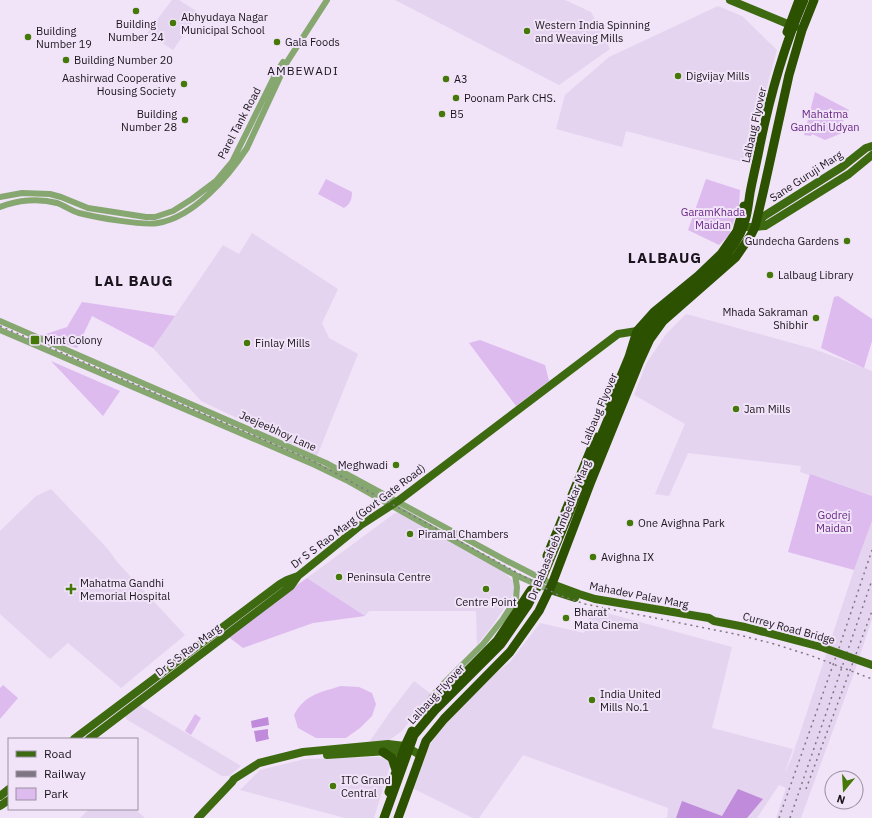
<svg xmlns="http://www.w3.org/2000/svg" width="872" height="818" viewBox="0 0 872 818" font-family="'IBM Plex Sans',sans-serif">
  <rect width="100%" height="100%" fill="#f1e3f8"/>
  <path fill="#e5d4ef" d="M172 0H179L199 13 173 50 147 33Z
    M395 0H565L591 12 610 49 559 85Z
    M718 6 742 16 777 50 746 163 626 131 622 147 556 129 565 95 609 57Z
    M252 233 338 289 322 323 329 338 358 354 317 456 201 401 153 348 223 245 239 254Z
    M686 314 814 349 872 371V496L800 472 801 466 688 453 669 496 655 494 685 424 634 395 646 364 666 334Z
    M51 489 107 548 118 563 185 635 121 688 68 643 50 659 0 614V531L36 496Z
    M395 513H402L505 573 513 581 515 592 492 626 477 645 476 611H369L365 616 307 578Z
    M872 521V619L854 673 801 818H776L786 788 779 785 757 818H667L668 808 523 755 479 818H473L412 788 426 751 449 715 481 685 510 662 540 623 584 633 592 609 732 647 712 728 793 749 784 775 792 757 854 570Z
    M414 681 431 694 402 731 388 741 368 744 390 712Z
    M138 704 241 766 229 776H222L126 719V714Z
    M379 757 387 760 390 766 374 818H345L240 790 260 770 305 759Z
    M89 809H135L145 818H80Z"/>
  <path fill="#dbe" d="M815 92 849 110 842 123V133L825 140 812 134 811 136 804 135Z
    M326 179 352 192C352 200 350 204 344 208L318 194Z
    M706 179 740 190 739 206 729 235 719 245 688 230Z
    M838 296 872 319V341L864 368 821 348 834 297Z
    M82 302 175 316 153 348 92 316 77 348 40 336 67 327Z
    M480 340 545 365 549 381 516 406 469 343Z
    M51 361 120 391 103 416Z
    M810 474 872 496V521L854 570 788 552Z
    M307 578 365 616 313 623 243 648 226 635Z
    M3 685 18 698 0 719V688Z
    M341 686 359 687 372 693 376 704 372 716 360 728 346 738H316L298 728 294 715C304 695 321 692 341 686Z
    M195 714 201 718 191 735 185 731Z"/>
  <path fill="#bf8bda" d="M268 717 269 725 252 728 251 721Z
    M268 729V735L269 739 256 742 254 731Z
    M738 789 763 799 747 818H676L682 801 722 816Z"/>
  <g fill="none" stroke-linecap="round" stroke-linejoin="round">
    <path stroke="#87a771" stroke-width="6" d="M0 197 22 193 50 194 61 197 88 208 146 217H155L173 211 192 199 216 181 232 162 276 73 283 62
      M0 207C17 200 39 198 57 203 65 206 72 211 79 213 95 217 143 226 158 223 194 217 228 177 247 148L287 62 327 0
      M0 321 326 463 509 562 552 584
      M0 330 315 465 346 480 515 575 550 590
      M426 712 428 702 438 689 483 644 503 619 516 599 517 587 515 575"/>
    <path stroke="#3d6a10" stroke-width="8" d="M730 0 795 27
      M739 227H755L765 226 849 174 872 155
      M755 227 764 216 842 167 866 148 872 146
      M552 584 579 594 595 599 709 618 714 621 745 627 821 647
      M550 590 575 598
      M74 739 280 584 287 580 298 576 361 525 398 501 618 334 637 331
      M89 739 291 586 298 576
      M327 755 388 751 407 754
      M0 796 9 789
      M0 806 9 800
      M198 818 232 782 234 779 259 763 303 752 388 744 405 746 420 755"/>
    <path stroke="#2b5101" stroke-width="9" d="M787 32 799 0
      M607 410 629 357 637 331 654 312 698 276 721 254 737 231 744 206
      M547 556 596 437
      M426 713 497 641 531 590
      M383 752 392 758 396 770
      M389 792 405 746 412 731
      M398 818 426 741 444 719 510 652 539 611 552 584 590 484 639 363 650 339 663 321 736 257 751 235 755 227 763 193 789 75 802 30 814 0"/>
    <path stroke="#7f7683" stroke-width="1.5" stroke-dasharray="2 4" stroke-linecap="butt" d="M0 326 313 461 556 594 585 604 735 634 771 643 812 656 872 679
      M806 789 872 611
      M779 818 839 648 872 550
      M790 818 872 580"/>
    <path stroke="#3d6a10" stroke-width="8" d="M821 647 872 665"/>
    <path stroke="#2b5101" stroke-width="9" d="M384 818 414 735 435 710 501 644 528 605 543 576 633 359C640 343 647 328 660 316 686 289 723 269 740 234 747 221 748 206 750 193 753 177 757 161 760 145 770 96 784 46 804 0"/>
  </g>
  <g fill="#447909" stroke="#f1e3f8" stroke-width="1.5">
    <circle cx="136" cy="11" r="4"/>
    <circle cx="173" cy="23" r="4"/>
    <circle cx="527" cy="31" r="4"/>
    <circle cx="28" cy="37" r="4"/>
    <circle cx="277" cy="42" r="4"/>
    <circle cx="66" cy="60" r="4"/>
    <circle cx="678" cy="76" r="4"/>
    <circle cx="446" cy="79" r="4"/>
    <circle cx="184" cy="84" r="4"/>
    <circle cx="456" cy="98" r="4"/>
    <circle cx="442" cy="114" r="4"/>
    <circle cx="185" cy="120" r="4"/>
    <circle cx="847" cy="241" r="4"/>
    <circle cx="770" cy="275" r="4"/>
    <circle cx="816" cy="318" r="4"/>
    <rect x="30" y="335" width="10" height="10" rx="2"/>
    <circle cx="247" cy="343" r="4"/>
    <circle cx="736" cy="409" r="4"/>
    <circle cx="396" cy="465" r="4"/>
    <circle cx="630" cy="523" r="4"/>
    <circle cx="410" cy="534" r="4"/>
    <circle cx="593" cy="557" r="4"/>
    <circle cx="339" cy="577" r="4"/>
    <path d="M69 583h4v4h4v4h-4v4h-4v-4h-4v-4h4z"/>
    <circle cx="486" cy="589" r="4"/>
    <circle cx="566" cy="618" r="4"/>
    <circle cx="592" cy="700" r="4"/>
    <circle cx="333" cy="786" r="4"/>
  </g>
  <g text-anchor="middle" stroke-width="4" stroke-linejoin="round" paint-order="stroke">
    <g font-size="11" fill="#1a151c" stroke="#f1e3f8" text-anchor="start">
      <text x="181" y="21">Abhyudaya Nagar<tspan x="181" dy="13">Municipal School</tspan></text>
      <text x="136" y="28" text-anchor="middle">Building<tspan x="136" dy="13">Number 24</tspan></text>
      <text x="535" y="29">Western India Spinning<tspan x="535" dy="13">and Weaving Mills</tspan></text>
      <text x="36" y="35">Building<tspan x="36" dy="13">Number 19</tspan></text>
      <text x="285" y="46">Gala Foods</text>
      <text x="74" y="64">Building Number 20</text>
      <text x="686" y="80">Digvijay Mills</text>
      <text x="176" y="82" text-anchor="end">Aashirwad Cooperative<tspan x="176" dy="13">Housing Society</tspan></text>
      <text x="454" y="83">A3</text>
      <text x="464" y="102">Poonam Park CHS.</text>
      <text x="177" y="118" text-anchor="end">Building<tspan x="177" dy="13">Number 28</tspan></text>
      <text x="450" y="118">B5</text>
      <text x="839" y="245" text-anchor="end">Gundecha Gardens</text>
      <text x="778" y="279">Lalbaug Library</text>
      <text x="808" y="316" text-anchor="end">Mhada Sakraman<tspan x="808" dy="13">Shibhir</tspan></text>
      <text x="44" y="344">Mint Colony</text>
      <text x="255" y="347">Finlay Mills</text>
      <text x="744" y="413">Jam Mills</text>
      <text x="388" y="469" text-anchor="end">Meghwadi</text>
      <text x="638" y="527">One Avighna Park</text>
      <text x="418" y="538">Piramal Chambers</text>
      <text x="601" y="561">Avighna IX</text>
      <text x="347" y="581">Peninsula Centre</text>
      <text x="80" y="587">Mahatma Gandhi<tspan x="80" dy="13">Memorial Hospital</tspan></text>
      <text x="486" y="606" text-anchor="middle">Centre Point</text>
      <text x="574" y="616">Bharat<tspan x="574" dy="13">Mata Cinema</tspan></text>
      <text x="600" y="698">India United<tspan x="600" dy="13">Mills No.1</tspan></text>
      <text x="341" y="784">ITC Grand<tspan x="341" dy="13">Central</tspan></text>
    </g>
    <g font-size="11" fill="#682885" stroke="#f1e3f8">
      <text x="825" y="118">Mahatma<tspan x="825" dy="13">Gandhi Udyan</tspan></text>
      <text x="713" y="216">GaramKhada<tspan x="713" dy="13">Maidan</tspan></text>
      <text x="834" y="519">Godrej<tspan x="834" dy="13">Maidan</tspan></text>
    </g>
    <g font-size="11" fill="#1a151c" stroke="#f1e3f8">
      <text transform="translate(239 123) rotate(-62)" y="4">Parel Tank Road</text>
      <text transform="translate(754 125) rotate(-77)" y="4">Lalbaug Flyover</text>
      <text transform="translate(806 176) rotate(-33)" y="4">Sane Guruji Marg</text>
      <text transform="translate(599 409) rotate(-67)" y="4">Lalbaug Flyover</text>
      <text transform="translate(278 431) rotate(24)" y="4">Jeejeebhoy Lane</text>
      <text transform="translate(358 516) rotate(-37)" y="4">Dr S S Rao Marg (Govt Gate Road)</text>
      <text transform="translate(559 530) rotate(-68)" y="4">Dr Babasaheb Ambedkar Marg</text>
      <text transform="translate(639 595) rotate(11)" y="4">Mahadev Palav Marg</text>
      <text transform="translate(789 628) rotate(15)" y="4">Currey Road Bridge</text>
      <text transform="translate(188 650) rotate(-37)" y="4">Dr S S Rao Marg</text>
      <text transform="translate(436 694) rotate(-47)" y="4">Lalbaug Flyover</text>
    </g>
    <g font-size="12" letter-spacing="1" fill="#1a151c" stroke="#f1e3f8">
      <text x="303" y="75">AMBEWADI</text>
    </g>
    <g font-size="15" font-weight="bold" letter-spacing="1" fill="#1a151c" stroke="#f1e3f8">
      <text x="665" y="263">LALBAUG</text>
      <text x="134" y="286">LAL BAUG</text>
    </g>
  </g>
  <rect x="8" y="738" width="130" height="72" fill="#f1e3f8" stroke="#9b91a0"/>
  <rect x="16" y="751" width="20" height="6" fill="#3d6a10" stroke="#9b91a0"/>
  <text x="44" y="758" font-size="12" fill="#1a151c">Road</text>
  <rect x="16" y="771" width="20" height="6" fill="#7f7683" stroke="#9b91a0"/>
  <text x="44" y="778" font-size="12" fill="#1a151c">Railway</text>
  <rect x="16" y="788" width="20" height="12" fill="#ddbbee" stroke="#9b91a0"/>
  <text x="44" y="798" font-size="12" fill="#1a151c">Park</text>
  <g transform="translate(844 790) rotate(198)"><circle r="19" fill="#f1e3f8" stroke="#9b91a0"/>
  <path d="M0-3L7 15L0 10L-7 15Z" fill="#447909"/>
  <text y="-6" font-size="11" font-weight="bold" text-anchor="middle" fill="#1a151c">N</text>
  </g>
</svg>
